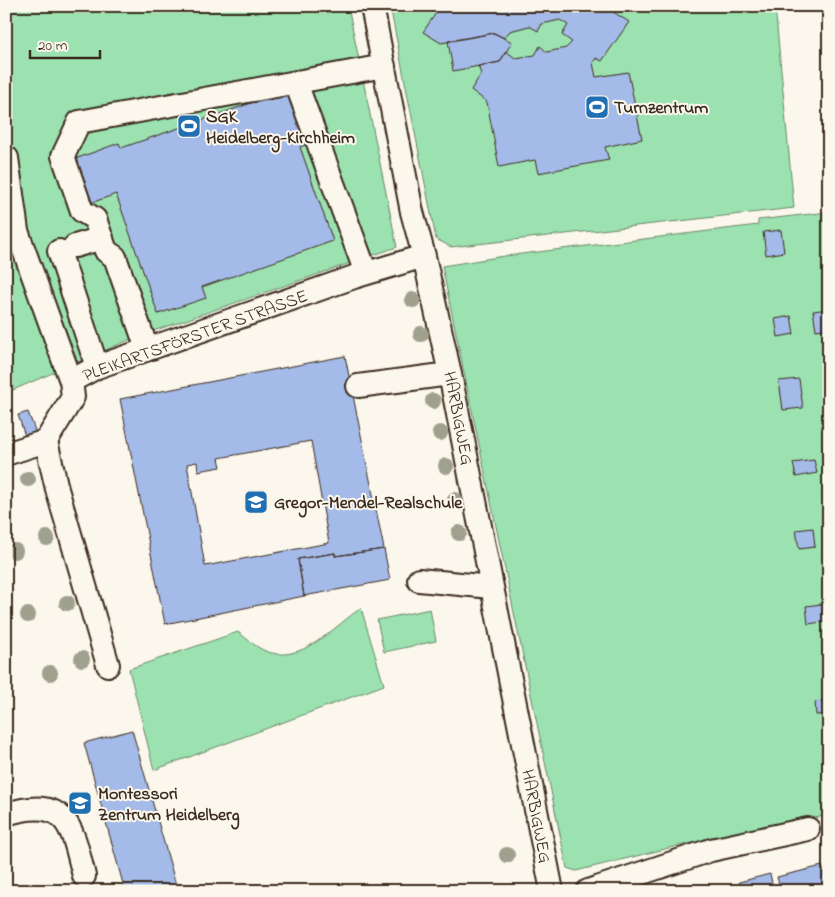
<svg xmlns="http://www.w3.org/2000/svg" width="835" height="897" viewBox="0 0 835 897" font-family="'Indie Flower',sans-serif">
  <rect width="100%" height="100%" fill="#fbf7ec"/>
  <filter id="ink" filterUnits="userSpaceOnUse"><feTurbulence type="fractalNoise" baseFrequency=".02" numOctaves="2"/><feDisplacementMap in="SourceGraphic" scale="10" xChannelSelector="R" yChannelSelector="G"/><feConvolveMatrix kernelMatrix="1 2 1 2 8 2 1 2 1" color-interpolation-filters="sRGB"/></filter>
  <g filter="url(#ink)">
    <path fill="#9be2b0" stroke="#6b8667" d="M6 6H348L397 247 136 337 6 393Z
      M390 6H775L794 208 451 247 436 239Z
      M829 212V815L669 848 576 871 567 868 442 266 505 256 758 225V220Z
      M361 608 384 685 154 770 129 669 238 632C246 638 255 646 263 650 300 667 333 627 361 608Z
      M430 609 436 641 384 652 377 620Z"/>
    <path fill="#a4bae8" stroke="#3b2a1e" fill-rule="evenodd" d="M443 6H604L629 22 602 61 596 58 593 63 596 77 628 72 642 139 605 147 609 160 538 173 535 160 499 167 487 102 471 90 481 74 478 66 500 62 506 51 515 58 535 55 540 46 547 52 566 48 572 42 562 35 568 25 560 20 542 24 538 31 529 26 510 31 504 38 494 33 441 43 423 32 436 13 434 8Z
      M494 33 512 42 500 62 453 71 448 41Z
      M289 90 308 144 300 147 333 241 202 287 206 298 158 314 116 194 91 203 75 159 119 143 121 148Z
      M781 230 784 252 766 255 763 232Z
      M829 309V328L816 330 813 311Z
      M791 316 794 334 778 337 775 319Z
      M345 356 384 549 335 556V553L298 559 304 596 165 624 120 399ZM311 441 329 543 205 566 187 464 197 462 198 471 221 467 219 458Z
      M829 377V395L826 378Z
      M799 379 803 408 783 410 779 381Z
      M28 412 36 433 25 436 18 415Z
      M814 460 817 473 796 477 793 463Z
      M813 528 815 547 799 549 796 530Z
      M384 549 390 580 304 596 298 559 335 553V556Z
      M829 603V621L808 624 806 606Z
      M829 700V714L816 715 815 702Z
      M132 730 176 885 152 891H125L84 743Z
      M822 866 829 891H781L777 877Z
      M770 874 774 891H741L739 882Z"/>
    <g fill="none" stroke-linecap="round" stroke-linejoin="round">
      <g stroke="#3b2a1e" stroke-width="26">
        <path id="minor" d="M372 6 412 212 424 256 450 374 552 891
          M296 83 366 273
          M7 158 17 231 71 381
          M75 246 102 238
          M59 251 97 367
          M147 349 115 257 106 251 95 219 82 211 63 156 79 122 384 66
          M358 386 450 374
          M46 441 57 489 108 665
          M6 454 46 441 73 397 71 381 97 367 354 277 424 256
          M419 580 491 587
          M6 814C68 795 72 827 84 876
          M588 891 711 850 808 829"/>
      </g>
      <use href="#minor" stroke="#fbf7ec" stroke-width="22"/>
    </g>
    <g fill="#9fa08e">
      <circle cx="413" cy="300" r="8"/>
      <circle cx="421" cy="334" r="8"/>
      <circle cx="433" cy="401" r="8"/>
      <circle cx="440" cy="433" r="8"/>
      <circle cx="446" cy="466" r="8"/>
      <circle cx="28" cy="479" r="8"/>
      <circle cx="455" cy="500" r="8"/>
      <circle cx="459" cy="533" r="8"/>
      <circle cx="47" cy="538" r="8"/>
      <circle cx="15" cy="551" r="8"/>
      <circle cx="67" cy="603" r="8"/>
      <circle cx="28" cy="615" r="8"/>
      <circle cx="82" cy="659" r="8"/>
      <circle cx="50" cy="673" r="8"/>
      <circle cx="507" cy="855" r="8"/>
    </g>
  </g>
  <defs>
    <g id="stadium-square" transform="scale(1.25)"><rect x="-9" y="-9" width="18" height="18" rx="4" fill="#1f6fb2" stroke="#fbf7ec"/><path d="M0-5a6.5 5 0 1 0 0 10a6.5 5 0 1 0 0-10ZM-3.5-1.8h7v3.6h-7Z" fill="#fff"/></g>
    <g id="school-square" transform="scale(1.25)"><rect x="-9" y="-9" width="18" height="18" rx="4" fill="#1f6fb2" stroke="#fbf7ec"/><path d="M0-5L7-2L0 1L-7-2ZM-4 1L0 2.5L4 1V4Q0 6-4 4Z" fill="#fff"/></g>
  </defs>
  <g fill-rule="evenodd">
    <use href="#stadium-square" x="597" y="107"/>
    <use href="#stadium-square" x="189" y="126"/>
    <use href="#school-square" x="256" y="502"/>
    <use href="#school-square" x="80" y="803"/>
  </g>
  <g text-anchor="middle" stroke-width="4" stroke-linejoin="round" paint-order="stroke">
    <g font-size="18" font-weight="bold" fill="#3b2a1e" stroke="#fbf7ec" text-anchor="start">
      <text x="614" y="113">Turnzentrum</text>
      <text x="206" y="122">SGK<tspan x="206" dy="21">Heidelberg-Kirchheim</tspan></text>
      <text x="274" y="508">Gregor-Mendel-Realschule</text>
      <text x="98" y="799">Montessori<tspan x="98" dy="21">Zentrum Heidelberg</tspan></text>
    </g>
    <g font-size="18" fill="#3b2a1e" stroke="#fbf7ec">
      <text transform="translate(195 335) rotate(-20)" y="6">PLEIKARTSFÖRSTER STRASSE</text>
      <text transform="translate(459 418) rotate(79)" y="6">HARBIGWEG</text>
      <text transform="translate(537 816) rotate(79)" y="6">HARBIGWEG</text>
    </g>
  </g>
  <rect width="835" height="897" fill="none" stroke="#fbf7ec" stroke-width="25"/>
  <rect x="12" y="12" width="810" height="872" fill="none" stroke="#3b2a1e" stroke-width="2" filter="url(#ink)"/>
  <path d="M30 50v8h70v-8" fill="none" stroke="#3b2a1e" stroke-width="2.5"/>
  <text x="38" y="50" font-size="15" fill="#3b2a1e" stroke="#fbf7ec" stroke-width="4" paint-order="stroke">20 m</text>
</svg>
